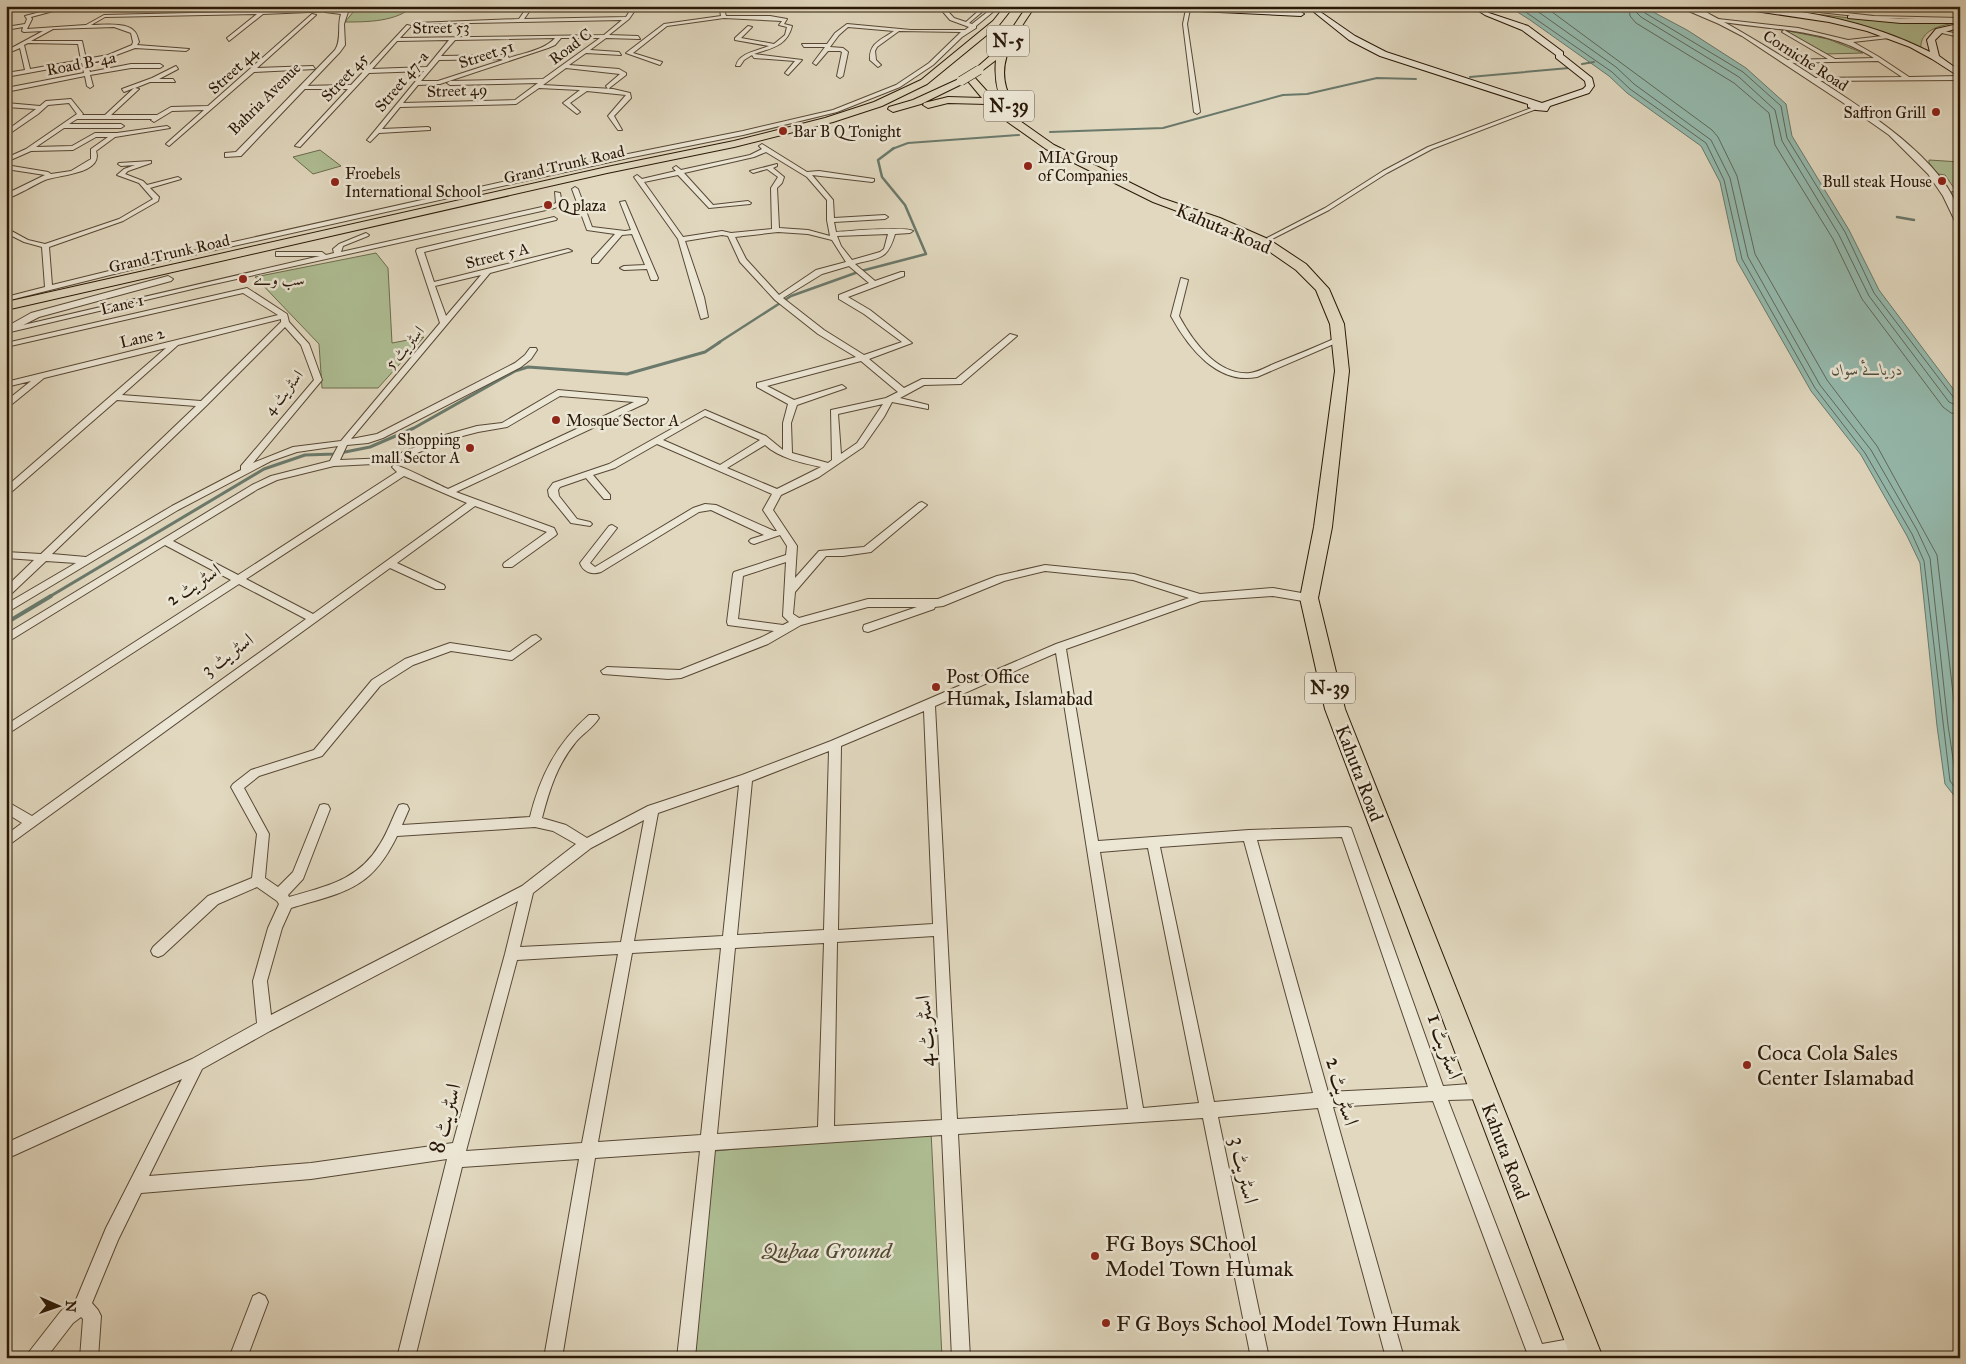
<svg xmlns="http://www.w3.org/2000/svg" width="1966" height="1364" viewBox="0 0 1966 1364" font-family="'IM FELL Great Primer',Amiri,serif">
  <rect width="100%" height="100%" fill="#e1d8bf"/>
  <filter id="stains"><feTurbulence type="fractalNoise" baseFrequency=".004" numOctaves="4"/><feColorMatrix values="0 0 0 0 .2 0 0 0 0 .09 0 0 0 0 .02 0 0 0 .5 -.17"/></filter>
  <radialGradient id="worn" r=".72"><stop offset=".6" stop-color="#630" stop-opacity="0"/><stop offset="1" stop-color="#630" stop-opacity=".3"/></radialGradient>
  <path fill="#afbf95" stroke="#6c6c4e" d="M358 6H413C397 22 366 22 345 22Z
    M1772 9 1867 20 1956 23C1941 25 1919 30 1921 49L1882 33Z
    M1784 30 1828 39 1863 53 1825 54Z
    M320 150 341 166 313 174 293 157Z
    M1929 160 1960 162V209L1957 207 1951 192 1956 191 1945 175 1938 174 1929 163Z
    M376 253 388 268 392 343 424 337 378 388H322L319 344 255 277Z
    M931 1131 942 1358H685L704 1152Z"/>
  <path fill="#95baae" stroke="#6a796b" d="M1508 6H1642L1687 30 1746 68 1786 104 1792 136 1849 230 1879 290 1960 398V803L1945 784 1937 726 1920 563 1907 536 1861 455 1811 391 1737 261 1720 182 1701 146 1627 93 1609 76 1530 20Z"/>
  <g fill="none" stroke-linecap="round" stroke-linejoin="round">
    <path stroke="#5f695a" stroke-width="1" d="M1517 6 1612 72 1630 89 1706 143 1724 180 1742 259 1815 388 1865 453 1912 534 1924 561 1950 781 1960 794
      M1530 6 1616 67 1634 84 1711 140 1730 178 1748 257 1820 385 1871 450 1917 530 1930 558 1948 725 1956 779 1960 784
      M1544 6 1712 130 1718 137 1737 176 1755 254 1827 380 1877 446 1937 555 1960 754
      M1629 6 1630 16 1636 23 1734 83 1769 113 1775 145 1833 239 1862 299 1943 407 1951 413 1960 414
      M1636 6 1637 13 1641 17 1739 77 1775 110 1782 141 1839 235 1869 296 1949 402 1960 407
      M1642 6 1645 13 1743 72 1781 106 1787 138 1845 232 1874 293 1954 398 1960 400"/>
    <path stroke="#6a796b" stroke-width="2" d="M1582 64 1594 62
      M1470 77 1569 68
      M1050 132 1163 128 1283 95 1307 94 1377 78 1416 79
      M892 149 908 143 1019 135"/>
    <path stroke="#6a796b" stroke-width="2.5" d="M1897 217 1914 220
      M718 343 791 296 861 271 926 254 905 205 882 177 878 160 894 148"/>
    <path stroke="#6a796b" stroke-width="3" d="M49 597 264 469 305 455 335 454 370 447 414 428 515 371 528 367 627 374 705 352 720 342"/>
    <path stroke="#6a796b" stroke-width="4" d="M6 623 51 596"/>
    <g stroke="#574835" stroke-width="2">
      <path id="minor" d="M63 6H72L31 17 32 19 27 29 86 25 104 15 329 10 331 11 263 14 229 41 227 38 257 14 105 17 91 25C102 25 127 22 134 31 137 33 138 39 139 42L137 45 189 49 186 51 135 48 111 57 87 62 90 72 131 64H160L163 66 160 68H131L90 75 93 86 90 88 87 86 85 76 6 92V88L84 73 82 63 6 77V73L25 70 20 48 6 54V51L43 31 24 32 22 31 23 27 6 30V27L25 24 27 19 25 16ZM114 27 131 33 133 42 132 45 108 55 86 59 82 41H31L53 29ZM28 43 78 44 81 60 30 69 24 45Z
        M446 6H499L448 8Z
        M528 6H533L524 19 626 17 633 6H638L629 19 609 35 638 36 640 39 606 38 590 50 619 52 621 55 586 53 569 65 619 69 626 73V75L608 89 606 86 620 74 566 68 543 85 613 89 630 93 631 98 614 116 622 130H618L608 116 626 95 587 91 570 103 580 112 577 114 563 103 580 90 539 88 516 104 400 107 382 129 428 127 430 128V130L379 133 370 142 367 140 368 139 424 71 369 73 300 147 295 146 348 89H302L300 86 351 85 407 25 411 26 400 38 604 35 622 20 418 24 416 23 519 19ZM555 38C545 50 523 53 509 58L507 55 441 56 455 40ZM561 38H600L543 79 450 81 447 83 450 85 538 83 515 100 403 103 418 85 440 84 548 48 555 45ZM449 40 427 67 372 69 397 41ZM506 59 438 81H421L439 60Z
        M719 6H723L726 16H770L787 19 784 24 792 26C787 46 772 48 754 54L802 60 788 75 785 73 795 61 754 58 752 55 744 60 740 66H736C739 53 757 51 769 46L735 40V38L748 26 752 27 741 38 774 44 785 35 787 27 779 25 782 21 724 18 667 26 633 53 662 62 660 65 626 53 664 24 721 16 720 10 678 9 676 7Z
        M821 6H825L824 10H820Z
        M938 6H943L954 18 966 22 984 6H989L969 23 972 24 995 6H1000L976 26V28L962 37 933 65 900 87 837 112 743 135 628 158 166 261 6 301V297L45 287 42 247 24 242 6 233V228L28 240 45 244 119 219 153 199 139 183 117 175 124 169 135 165 121 166 118 164 119 163 151 161V163L128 171 125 174 143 181 147 185 178 177 181 179 150 188 159 197 158 201 123 221 49 247 52 285 166 257 628 154 743 131 833 110 896 85 929 63 961 32 899 31 877 47 875 51 876 60 881 65 878 67 870 60C869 43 881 40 894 31L848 27 839 35 830 47 843 48 848 52 843 76 840 78 837 76 842 52 840 51H828L816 65 813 63 825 47H804L802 44H827L835 33 847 24 911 30H965L969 27 950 20Z
        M1765 6H1783L1874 16 1960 18V20L1874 18Z
        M1188 8 1190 9 1187 24 1200 112 1197 114 1194 112 1183 24 1186 9Z
        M312 14 316 15 257 68 313 66 315 69 254 72 169 146 166 144 167 143 204 110 172 111 154 122 151 120 152 119H77L69 124H121L124 126 121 128H64L36 147 72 146 95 133H117L167 126 170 128 115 137 96 151C104 174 57 175 45 180 32 186 20 194 6 199V194L45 175 6 169V165L48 172 51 174 71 171 91 159V149L108 137H96L73 150 31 151 6 162V158L26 149 77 114 69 103 48 105 38 114 6 136V131L36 109 6 107V103L40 106 46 101 71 99 83 114 82 115H105L134 88 124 92 122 89 152 78 176 66 178 69 159 79H173L175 82H150L135 88 139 89 111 115H157L171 107 208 106Z
        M1718 19 1798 28 1848 40 1891 35 1889 38 1853 42 1879 57 1909 77 1960 76V80L1811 81 1813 78 1902 77 1878 61 1784 63 1786 60 1828 59 1782 32 1784 30 1835 59 1874 58C1826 28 1770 30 1716 21Z
        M1937 30 1960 34V37L1937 32Z
        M1534 107 1539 108 1432 149 1387 173 1329 210 1272 239 1267 238 1325 208 1383 171 1428 147Z
        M762 144 807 172 819 171 874 179V181L872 182 812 175 833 200 834 218 885 215 888 217 885 219 834 222 836 232C849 231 906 226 913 231L910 233 895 234C887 261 880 257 855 264L875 281 901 272H904V276L848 297 870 310 912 343 869 359 904 388 922 379H956L1010 334 1017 336 961 384 924 385 900 398 928 405V409L892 402 884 417 863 447 819 477 781 495 773 510 797 546 795 578 819 551 864 547 919 503 922 502 927 505 871 552 843 556H826L795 592 793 614 799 618 868 599H938L997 576 1045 565 1134 574 1200 594 1273 588 1313 595 1314 598 1313 601 1309 602 1273 596 1201 601 1066 649 1098 841 1249 830 1347 827 1351 828 1443 1086 1483 1083 1488 1086 1491 1091 1488 1096 1483 1099 1448 1100 1542 1344 1581 1337 1587 1340 1590 1346 1587 1352 1565 1358H1529L1433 1101 1333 1107 1404 1358H1386L1318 1108 1218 1117 1269 1358H1251L1203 1118 958 1134 970 1358H952L942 1135 715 1150 695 1358H677L700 1151 595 1158 562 1358H544L579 1159 462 1167 415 1358H397L447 1159 311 1179 141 1193 118 1240 92 1303 98 1310 101 1316 98 1358H80L83 1319 81 1317 73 1323 46 1358H26L29 1352 61 1311 76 1300 106 1228 182 1079 6 1159V1143L192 1059 257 1023 253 981 268 928 279 904 277 901 257 887 218 904 163 955 158 957 153 955 151 951 153 947 208 896 252 878 257 834 231 787 233 784 251 770 314 750 372 680 405 659 450 643 510 652 532 636 536 635 541 639 512 660 451 651 413 665 380 686 322 756 259 776 244 788 269 834 265 878 278 887 293 872 320 805 324 804 328 805 330 809 303 879 288 895 289 897C327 886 359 880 380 844 388 832 392 818 399 805L403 804 407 805 409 809 402 825 530 817C540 776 557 743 589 715H597L599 718C593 728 582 734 575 743 557 765 549 791 542 818L566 825 587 838 648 806 742 775 831 741 1056 644 1189 598 1133 580 1045 571 1004 581 943 606 935 607 934 609 868 632 864 631 863 628 864 625 917 607H868L801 625 768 644 681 678 668 679 603 674 601 671 607 667 680 670 760 638 774 631 728 625 727 622 733 574 734 572 786 555 787 546 780 535 754 544 751 543 749 541 751 539 764 535 711 510 699 512 601 572C592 575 583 572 580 563L609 526 612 525 617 528 590 563 595 567 693 508 705 504 716 505 774 531H777L763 510 772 494 657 444 615 468 593 475 610 495V499H604L586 478 560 487 558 490 559 496 577 519 590 522 592 524 590 526 571 523 549 496 548 490 553 483 609 464 705 410 766 436 783 450V423L788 404 757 387V383L856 357 818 334 775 300 740 262 728 236 722 235 685 241 704 297 708 317 701 319 678 239 634 177 637 175 642 179 646 178 676 171 673 168 676 166 681 170 750 155 762 149 759 146ZM766 152 807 177 827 200V220L830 236 808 230 779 228 777 188 782 183 784 177 773 168 777 166V164L750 171 753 173 767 169 778 177 771 188 772 229 731 233 722 231 683 237 644 182 678 175 709 208 750 204 751 203 748 201 713 205 684 173 754 157ZM778 232 808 234 832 240 846 262 816 270 779 295 746 259 735 237ZM888 234 884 249 880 252 852 260 841 246 837 236ZM849 266 869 283 839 295V299L864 314 902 342 864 355 824 330 783 298 822 274ZM861 361 898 392 886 398 831 410 832 460 828 463 792 453 791 423 797 405 846 388 842 385 794 400 767 386ZM883 404 857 443 841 454 838 414ZM705 416 760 440 720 465 663 440ZM765 445C779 458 802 463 821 467L777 489 727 468ZM786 562 783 616 789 622 783 625 738 619 743 576ZM1056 653 1128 1109 957 1119 935 706ZM924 711 933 924 838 930 841 746ZM829 751 824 930 737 935 752 781ZM739 785 723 936 634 941 658 813ZM644 820 621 942 520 947 533 893 591 848ZM535 827 553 831 576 844 522 886 271 1015 267 981 282 928 291 908C344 892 371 890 397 836ZM1342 837 1428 1087 1328 1092 1257 840ZM1244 841 1313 1093 1214 1102 1160 847ZM1148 848 1199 1103 1143 1108 1100 852ZM518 901 505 954 453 1143 311 1163 149 1176 202 1069 270 1031ZM934 936 942 1120 834 1126 837 942ZM824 943 818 1127 717 1134 735 948ZM721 948 701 1135 598 1142 632 953ZM618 954 582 1143 466 1151 517 960Z
        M575 187 578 189 592 227 625 231 631 230 620 202 625 201 658 278 657 280H651L647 269 624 270 620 268 624 266 645 265 632 234 622 235 598 263H592V259L615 234 587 230 572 189Z
        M555 192 560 193 562 204 555 208 205 286 6 333V329L320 256H276V252H322L326 255 334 253 333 249 339 244 366 233 369 235 368 236 343 246 341 252 551 205 556 203Z
        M554 217 557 219 556 220 424 252 434 282 568 249 572 251 490 273 351 439 377 434 515 363 525 355 530 348H536L537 350 531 359 521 367 383 438 368 443 347 445 340 460 389 458 445 435 477 426 502 423 558 390 647 398 648 400 646 403 456 492 554 528 557 534 555 536 512 567H504L503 565 504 563 547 532 475 506 397 563 444 585 445 587 444 589H436L390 568 6 847V835L22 823 6 813V801L32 816 306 619 239 584 6 735V725L231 580 165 545 6 643V634L252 485 271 476 330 461 338 446 297 452 271 461 178 510 6 613V604L76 563 46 561 10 595 6 596V587L34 560 6 558V552L41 554 196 406 117 400 9 494 6 495V487L166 348 44 378 6 409V401L31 381 6 387V382L278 315 243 293 6 347V343L247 288 287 314 289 322 309 344 322 380 253 463 293 447 341 441 440 323 416 251 417 249ZM481 275 446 316 435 286ZM281 319V322L201 401 122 395 178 345ZM285 327 301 345 314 380 241 466V470L172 506 86 557 52 554 206 406ZM560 396 634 402 448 489C439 485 399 464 394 465L392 467 397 472 238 575 173 541 258 489 277 480 334 466 393 463 451 439 478 432 507 427ZM404 476 467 503 313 614 246 579Z
        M1181 278 1188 280 1179 316C1193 342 1218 376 1250 373 1259 372 1268 366 1276 363 1296 355 1316 347 1336 338L1343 340 1257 377C1217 385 1188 347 1171 316Z
        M259 1293 265 1296 268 1302 247 1358H229L253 1296Z"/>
    </g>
    <g stroke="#574835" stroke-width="2">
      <path id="tertiary" d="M350 6 354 9 348 12 344 24 345 45 340 52 241 156 225 157V153L236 152 335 50C342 40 337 25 341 14L325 12 332 7Z
        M1677 6C1684 6 1689 5 1695 6 1700 7 1706 12 1711 15 1741 31 1770 49 1799 67 1844 97 1960 164 1960 224L1955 221 1943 196 1928 174 1889 135 1842 102 1742 36 1719 24Z
        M168 276 173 279 171 281 39 317 6 334V327L31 313Z"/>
    </g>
    <g stroke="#291807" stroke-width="2">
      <path id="secondary" d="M1132 6H1183L1301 12 1304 14 1301 16 1135 8Z
        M1471 6H1479L1489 13 1528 26 1563 52V55L1592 78 1594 86 1589 93 1550 106 1547 111 1536 110 1528 107V104L1380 56 1349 40 1314 12 1319 11 1355 36 1386 52 1542 103 1583 89 1586 86 1585 81 1556 58V55L1522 30 1485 15Z
        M1722 6C1792 6 1867 20 1930 52L1927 40 1936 29 1958 24V28L1942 33 1935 40 1939 56 1960 71V77L1932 59 1910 47 1867 31 1829 22Z
        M1850 15 1901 19H1960V23H1901L1848 18V16Z"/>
    </g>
    <g stroke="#291807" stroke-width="2">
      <path id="trunk" d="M1005 6H1014L999 25 927 84 882 106 833 122 734 147 607 173 6 310V302L607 167 734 141 825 118 874 102 921 80 993 21Z
        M1027 6H1035C1016 36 991 64 1012 101 1015 107 1020 111 1024 116L1019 119C998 113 994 78 996 60L979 73 974 70 999 48Z
        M972 77 975 78 1003 109 1054 145 1161 198 1220 218 1268 239 1306 264 1329 289 1344 324 1349 371 1332 527 1318 598 1345 709 1603 1358H1571L1325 709 1300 598 1314 527 1335 371 1330 324 1316 290 1296 270 1260 245 1212 224 1153 202 1046 149 995 113 987 104 948 103 928 108 923 105 924 103 948 97 982 98 967 80Z
        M961 78 966 81 964 83 921 104 893 112 888 109 889 107 913 100Z"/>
    </g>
    <use href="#minor" fill="#ece6d5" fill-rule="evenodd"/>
    <use href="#tertiary" fill="#ece6d5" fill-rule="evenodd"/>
    <use href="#secondary" fill="#ece6d5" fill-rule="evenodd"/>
    <use href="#trunk" fill="#e1d8bf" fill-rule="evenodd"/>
    <g stroke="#291807" stroke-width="10" stroke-linecap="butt">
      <path id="trunk-bridge" d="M961 81 979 70"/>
    </g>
    <use href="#trunk-bridge" stroke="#e1d8bf" stroke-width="9"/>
  </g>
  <g fill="#8f2418" stroke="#ece6d5" stroke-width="2">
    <circle cx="1936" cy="112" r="5"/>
    <circle cx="783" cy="131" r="5"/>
    <circle cx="1028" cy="166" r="5"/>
    <circle cx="1942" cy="181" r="5"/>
    <circle cx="335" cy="182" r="5"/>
    <circle cx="548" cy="205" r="5"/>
    <circle cx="243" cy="279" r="5"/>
    <circle cx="556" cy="420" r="5"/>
    <circle cx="470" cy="448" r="5"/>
    <circle cx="936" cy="687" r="5"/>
    <circle cx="1747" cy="1065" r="5"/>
    <circle cx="1095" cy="1256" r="5"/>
    <circle cx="1106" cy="1323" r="5"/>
  </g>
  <g text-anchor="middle" stroke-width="5" stroke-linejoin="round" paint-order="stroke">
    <g font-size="16" fill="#291807" stroke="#ece6d5">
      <text transform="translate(441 27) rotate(-1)" y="6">Street 53</text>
      <text transform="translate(570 46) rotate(-37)" y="6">Road C</text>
      <text transform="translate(486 54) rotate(-18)" y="6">Street 51</text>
      <text transform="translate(1806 60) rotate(33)" y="6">Corniche Road</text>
      <text transform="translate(81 63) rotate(-11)" y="6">Road B-4a</text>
      <text transform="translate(233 70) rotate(-42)" y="6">Street 44</text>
      <text transform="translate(344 77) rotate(-47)" y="6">Street 45</text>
      <text transform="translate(401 81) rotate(-50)" y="6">Street 47-a</text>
      <text transform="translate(457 90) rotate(-2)" y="6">Street 49</text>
      <text transform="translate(264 98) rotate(-45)" y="6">Bahria Avenue</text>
      <text transform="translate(564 164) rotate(-13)" y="6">Grand Trunk Road</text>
      <text transform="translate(169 253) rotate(-13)" y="6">Grand Trunk Road</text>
      <text transform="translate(497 255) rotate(-14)" y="6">Street 5 A</text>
      <text transform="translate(122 304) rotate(-13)" y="6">Lane 1</text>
      <text transform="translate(142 337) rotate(-13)" y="6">Lane 2</text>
      <text transform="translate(404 347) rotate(-50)" y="6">اسٹریٹ 5</text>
      <text transform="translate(283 392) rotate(-52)" y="6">اسٹریٹ 4</text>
    </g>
    <g font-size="16" fill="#291807" stroke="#ece6d5" text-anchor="start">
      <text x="1926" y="118" text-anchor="end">Saffron Grill</text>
      <text x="793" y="137">Bar B Q Tonight</text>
      <text x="1038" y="163">MIA Group<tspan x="1038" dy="18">of Companies</tspan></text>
      <text x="345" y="179">Froebels<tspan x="345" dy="18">International School</tspan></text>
      <text x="1932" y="187" text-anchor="end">Bull steak House</text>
      <text x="558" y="211">Q plaza</text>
      <text x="253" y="285">سب وے</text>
      <text x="566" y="426">Mosque Sector A</text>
      <text x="460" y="445" text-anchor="end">Shopping<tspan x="460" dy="18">mall Sector A</tspan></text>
    </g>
    <g font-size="16" font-style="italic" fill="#4f5141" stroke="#ece6d5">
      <text x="1867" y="375">دریائے سواں</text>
    </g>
    <g fill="#ece6d5" stroke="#645645" stroke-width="1">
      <rect x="987" y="25.5" width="42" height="31" rx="4"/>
      <rect x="984" y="90.5" width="50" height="31" rx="4"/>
      <rect x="1305" y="672.5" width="50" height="31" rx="4"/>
    </g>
    <g font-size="18" font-weight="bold" fill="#291807">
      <text x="1008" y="47">N-5</text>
      <text x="1009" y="112">N-39</text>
      <text x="1330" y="694">N-39</text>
    </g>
    <g font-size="19" fill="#291807" stroke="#ece6d5">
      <text transform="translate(1224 228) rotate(23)" y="7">Kahuta Road</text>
      <text transform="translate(193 584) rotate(-33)" y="7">اسٹریٹ 2</text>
      <text transform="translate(227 654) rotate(-36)" y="7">اسٹریٹ 3</text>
      <text transform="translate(1360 773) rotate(69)" y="7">Kahuta Road</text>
      <text transform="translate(1506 1151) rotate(69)" y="7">Kahuta Road</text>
    </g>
    <g font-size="19" fill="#291807" stroke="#ece6d5" text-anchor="start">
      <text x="946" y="683">Post Office<tspan x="946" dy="22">Humak, Islamabad</tspan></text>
    </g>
    <g font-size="22" fill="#291807" stroke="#ece6d5">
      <text transform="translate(924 1031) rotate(-93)" y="8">اسٹریٹ 4</text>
      <text transform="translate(1446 1046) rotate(71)" y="8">اسٹریٹ 1</text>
      <text transform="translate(1343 1091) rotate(74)" y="8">اسٹریٹ 2</text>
      <text transform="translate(444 1118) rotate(-75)" y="8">اسٹریٹ 8</text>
      <text transform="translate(1245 1170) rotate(78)" y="8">اسٹریٹ 3</text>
    </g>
    <g font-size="22" fill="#291807" stroke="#ece6d5" text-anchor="start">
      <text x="1757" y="1060">Coca Cola Sales<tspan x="1757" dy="25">Center Islamabad</tspan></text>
      <text x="1105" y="1251">FG Boys SChool<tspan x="1105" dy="25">Model Town Humak</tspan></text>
      <text x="1116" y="1331">F G Boys School Model Town Humak</text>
    </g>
    <g font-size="22" font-style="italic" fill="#514a32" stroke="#ece6d5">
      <text x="827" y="1258">Qubaa Ground</text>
    </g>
  </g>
  <rect width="1966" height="1364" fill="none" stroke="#e1d8bf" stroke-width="25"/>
  <rect x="8" y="8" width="1951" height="1349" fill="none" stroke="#291807" stroke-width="2.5"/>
  <rect x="12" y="12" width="1941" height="1339" fill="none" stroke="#291807"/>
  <g transform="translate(58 1306) rotate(92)" stroke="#ece6d5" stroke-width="4" paint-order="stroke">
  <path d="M0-4L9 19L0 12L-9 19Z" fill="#291807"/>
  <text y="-8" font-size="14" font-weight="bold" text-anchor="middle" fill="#291807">N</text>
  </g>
  <rect width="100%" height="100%" filter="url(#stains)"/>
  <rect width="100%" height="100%" fill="url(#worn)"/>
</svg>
